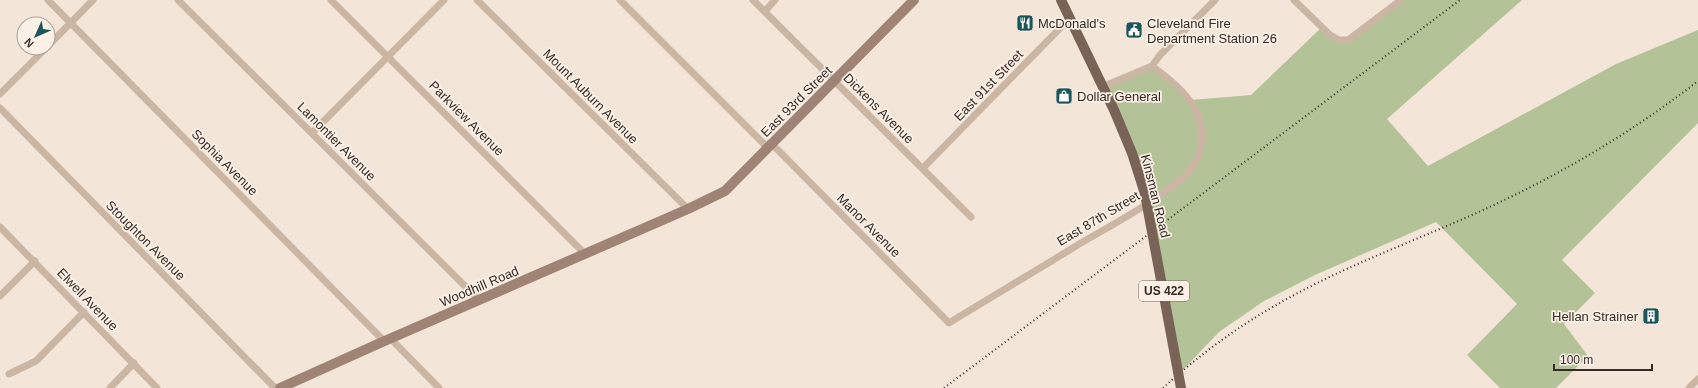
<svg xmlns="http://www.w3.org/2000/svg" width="1698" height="388" viewBox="0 0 1698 388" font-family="Helvetica,sans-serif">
  <rect width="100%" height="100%" fill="#f3e6d9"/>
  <path fill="#b4c298" d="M1401 0H1522L1387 119 1428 166 1616 64 1698 30V123L1562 260 1595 293 1564 324 1588 356 1556 388H1500L1467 355 1517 304 1436 222 1315 275 1264 301 1219 332 1179 374 1145 194 1102 87 1152 66 1190 100 1251 95 1322 27 1330 35 1348 40Z"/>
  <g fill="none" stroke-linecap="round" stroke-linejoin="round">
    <path stroke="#cbb6a4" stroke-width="7" d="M48 0 384 341
      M178 0 479 300
      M331 0 585 254
      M477 0 688 209
      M620 0 768 148
      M753 0 971 217
      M1294 0 1330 35 1339 40H1348L1401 0
      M765 11 775 0
      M48 46 93 0
      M1102 87 1152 66 1160 55 1215 0
      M0 94 46 48
      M0 108 275 388
      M312 133 444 0
      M772 144 949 323C991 297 1034 272 1076 246 1104 229 1184 188 1196 161 1215 117 1184 89 1152 66
      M923 168 1070 18
      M0 227 157 388
      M0 296 35 261
      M390 338 439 388
      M9 374 36 361 84 312
      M110 388 134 363
      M1689 388 1698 379"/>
    <path stroke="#9f8475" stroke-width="10" d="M280 388 380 343 688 209 725 191 914 0"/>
    <path stroke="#796256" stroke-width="10" d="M1061 0 1114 110 1132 153 1145 194"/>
    <path stroke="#362b26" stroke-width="2" stroke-dasharray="1 3" stroke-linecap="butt" d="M944 388 1460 0
      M1163 388C1198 356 1237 327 1278 304 1347 264 1424 238 1496 204 1568 170 1635 130 1698 81"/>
    <path stroke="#796256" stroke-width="10" d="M1145 194 1181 388"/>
  </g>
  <defs>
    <g id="restaurant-square" transform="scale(0.9)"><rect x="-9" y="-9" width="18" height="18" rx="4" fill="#1a565a" stroke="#faf0e5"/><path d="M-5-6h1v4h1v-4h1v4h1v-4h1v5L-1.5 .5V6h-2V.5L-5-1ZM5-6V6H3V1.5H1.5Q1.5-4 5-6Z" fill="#fff"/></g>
    <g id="civic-square" transform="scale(0.9)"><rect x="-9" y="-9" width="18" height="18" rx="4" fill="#1a565a" stroke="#faf0e5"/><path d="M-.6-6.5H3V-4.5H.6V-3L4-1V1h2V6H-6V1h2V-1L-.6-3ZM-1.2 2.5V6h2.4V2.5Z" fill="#fff"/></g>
    <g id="shop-square" transform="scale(0.9)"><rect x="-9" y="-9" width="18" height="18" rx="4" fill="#1a565a" stroke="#faf0e5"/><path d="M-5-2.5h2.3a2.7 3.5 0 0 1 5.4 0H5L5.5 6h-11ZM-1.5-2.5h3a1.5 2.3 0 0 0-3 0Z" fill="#fff"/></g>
    <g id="building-square" transform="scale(0.9)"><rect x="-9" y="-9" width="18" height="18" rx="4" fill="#1a565a" stroke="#faf0e5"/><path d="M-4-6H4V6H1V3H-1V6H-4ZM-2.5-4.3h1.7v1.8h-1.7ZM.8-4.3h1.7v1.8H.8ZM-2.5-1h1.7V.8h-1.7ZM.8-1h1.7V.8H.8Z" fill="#fff"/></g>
  </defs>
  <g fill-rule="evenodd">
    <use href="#restaurant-square" x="1025" y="23"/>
    <use href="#civic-square" x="1134" y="30"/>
    <use href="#shop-square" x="1064" y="96"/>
    <use href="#building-square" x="1651" y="316"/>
  </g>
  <g text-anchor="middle" stroke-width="3.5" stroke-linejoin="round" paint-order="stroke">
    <rect fill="#faf0e5" stroke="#71665f" stroke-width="1" x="1139" y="281" width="50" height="20" rx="3"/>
    <g font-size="12" font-weight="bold" fill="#362b26">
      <text x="1164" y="295">US 422</text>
    </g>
    <g font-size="13" fill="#362b26" stroke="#faf0e5" text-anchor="start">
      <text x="1038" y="28">McDonald's</text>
      <text x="1147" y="28">Cleveland Fire<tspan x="1147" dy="15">Department Station 26</tspan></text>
      <text x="1077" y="101">Dollar General</text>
      <text x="1638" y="321" text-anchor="end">Hellan Strainer</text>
    </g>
    <g font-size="13" fill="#362b26" stroke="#faf0e5">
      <text transform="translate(988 85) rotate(-46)" y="5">East 91st Street</text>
      <text transform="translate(591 96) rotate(45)" y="5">Mount Auburn Avenue</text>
      <text transform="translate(796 101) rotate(-45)" y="5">East 93rd Street</text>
      <text transform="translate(879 108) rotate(45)" y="5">Dickens Avenue</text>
      <text transform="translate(467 118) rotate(45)" y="5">Parkview Avenue</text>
      <text transform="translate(337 141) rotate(45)" y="5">Lamontier Avenue</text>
      <text transform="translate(225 162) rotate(45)" y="5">Sophia Avenue</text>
      <text transform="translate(1156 196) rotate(76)" y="5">Kinsman Road</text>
      <text transform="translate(1098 218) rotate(-31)" y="5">East 87th Street</text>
      <text transform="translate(869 225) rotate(45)" y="5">Manor Avenue</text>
      <text transform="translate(146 240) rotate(45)" y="5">Stoughton Avenue</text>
      <text transform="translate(479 286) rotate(-23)" y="5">Woodhill Road</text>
      <text transform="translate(88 299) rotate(46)" y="5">Elwell Avenue</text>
    </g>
  </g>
  <g transform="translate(36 36) rotate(225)"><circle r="19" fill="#faf0e5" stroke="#aca199"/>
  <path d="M0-3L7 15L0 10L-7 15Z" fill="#1a565a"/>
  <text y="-6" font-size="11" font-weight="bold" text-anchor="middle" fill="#362b26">N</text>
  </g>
  <path d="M1554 364v6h98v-6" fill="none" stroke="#362b26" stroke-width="2"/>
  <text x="1560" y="364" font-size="12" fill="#362b26" stroke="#faf0e5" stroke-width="3" paint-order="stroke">100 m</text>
</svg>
